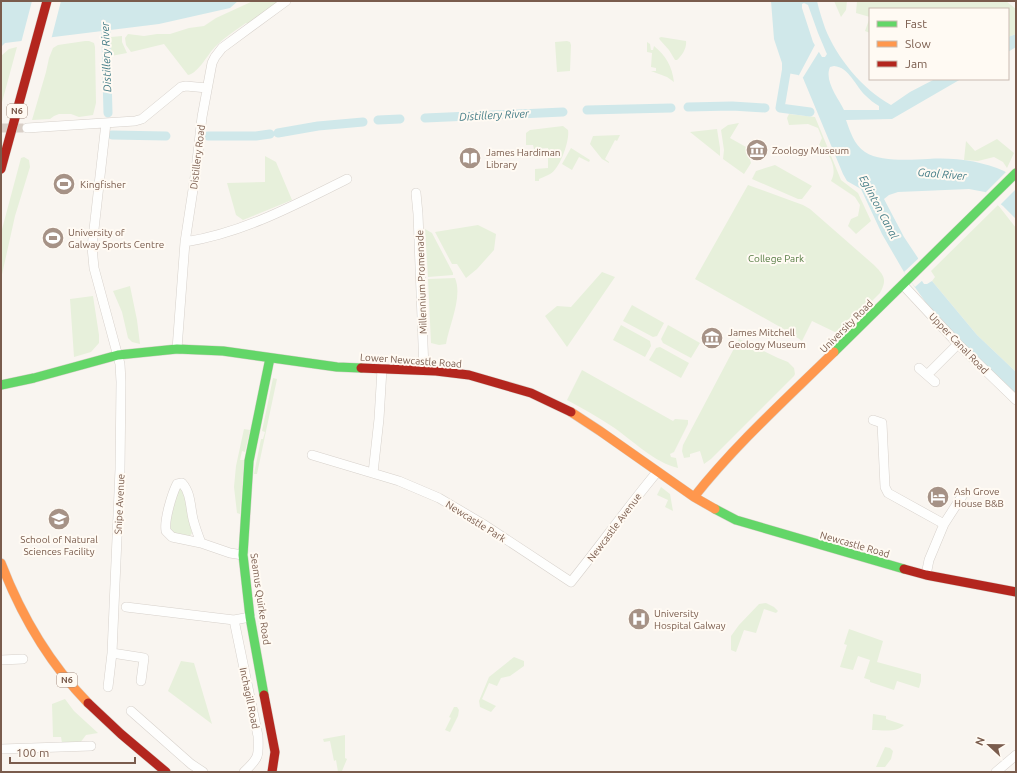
<svg xmlns="http://www.w3.org/2000/svg" width="1017" height="773" viewBox="0 0 1017 773" font-family="Ubuntu,sans-serif">
  <rect width="100%" height="100%" fill="#f9f5f0"/>
  <path fill="#e7f0db" d="M253 1H280L248 24 246 23C236 30 225 37 216 46 208 53 199 73 188 75L164 44 131 52 126 45 125 38 128 34 144 36 157 34H170L189 28 204 26 216 18Z
    M834 1H847L846 10 841 17Z
    M857 1H1006L1016 9V34L1008 37V9H870V33L865 31 870 17 856 13Z
    M122 36V42L127 53 111 56V37Z
    M661 37 686 41C687 48 682 56 677 60H675L669 50 660 40 659 38Z
    M85 41H89L94 43 95 47 96 103 93 115 79 117 71 114H59L54 116 50 119 32 120 46 72 49 58 53 48 58 45Z
    M567 41 570 42 571 45 570 71 557 72 555 42Z
    M647 42 650 44 651 50H653L654 46C666 56 672 66 674 82L667 77 651 71H656V68L651 67 652 53 647 52Z
    M17 47 1 106V56L9 49Z
    M789 114 815 117 841 180 858 193 871 221 856 234 848 226 851 219 858 216 860 205 855 197 831 181C838 169 830 153 819 145L822 138 818 128 808 124 789 125 787 118Z
    M739 123 730 138 746 147 751 163 744 174 723 159 724 150 721 130 728 125Z
    M563 126 568 130C570 140 560 169 550 174 547 176 543 177 539 179V181H535V169L548 168V148L534 149 533 145H526V133L530 130Z
    M717 129 720 148V156L690 132Z
    M620 135 617 141 615 140 605 159 609 162V163L602 159 590 144 593 136Z
    M997 139 1014 153 1007 168 1003 162 994 157 978 161 964 160 966 141 975 151Z
    M571 148 590 160 589 162 579 157 572 170 562 164Z
    M265 156 276 162 292 200 243 220 236 215 227 183 265 182Z
    M24 157 29 160 30 167 15 216 1 279V233L21 158Z
    M775 165 812 186 802 199H798L752 179 756 171Z
    M748 185 803 205 810 209 874 265C885 276 887 280 880 293L839 334 812 321 802 341 789 332 695 279Z
    M998 205 1016 228V372L977 335 932 281 935 277 931 271Z
    M478 225 496 234 494 250 477 269 466 278 457 264H452L435 232Z
    M425 229 432 233 453 273V275L428 277Z
    M602 272 615 277 567 347 545 316 557 306 571 307Z
    M455 278C463 297 449 325 446 344L439 345 431 343 428 279Z
    M130 286 137 320 140 344 132 342 128 338 122 312 113 291Z
    M93 296 99 335V343L91 352 74 357 70 299Z
    M632 305 664 323 657 336 653 337 623 321Z
    M621 325 650 341 651 346 645 357 613 340Z
    M668 325 700 343 691 358 663 343 661 339Z
    M739 339 778 358 788 362 794 368 795 374 794 376 711 459 704 464 700 451 690 454V457L684 458 682 451 683 445Z
    M660 347 689 363 681 378 649 360 656 348Z
    M582 370 673 421 675 419 688 420V424L674 452 670 454 671 457 676 458 678 468C655 463 632 440 613 427 598 417 582 408 567 400Z
    M273 378 277 379 257 474H254L261 439H263L265 432 262 431Z
    M244 429 250 430 245 452 242 451 240 460H244L240 514 237 513 234 487 236 466Z
    M183 486 192 533 189 537 174 534 168 525 177 487Z
    M661 487 670 494 673 511 665 507 668 500 657 495Z
    M766 603 774 607 778 611 776 613 764 609 756 633 744 630 736 652 731 650V636L739 625 759 604Z
    M849 629 883 641 877 662 921 674V681L919 688 897 681 894 690 870 682V680L864 678 870 660 858 656 853 670 840 667 847 645 844 644Z
    M514 657 524 661V666L510 676 501 678 497 686 489 683 482 699 496 706 491 712 480 707 479 701 489 677Z
    M181 661 194 663 212 724 168 691Z
    M65 699 74 711 98 733 86 735 80 743H62L61 737H53L52 704Z
    M454 707H457L459 710 458 716 450 732 445 730 451 718 449 717Z
    M873 714 886 716V719L904 725C896 733 883 730 872 730Z
    M345 735V758L347 759 342 771 343 772H338L336 760 334 761 330 741 324 742 323 739Z
    M885 747 890 748 893 751 891 759 885 767H876Z"/>
  <path fill="#d0e8ea" fill-rule="evenodd" d="M1 1H238L230 8 159 24 5 43 1 47Z
    M771 1H817C819 10 822 19 825 28 837 58 862 89 891 105L910 92 935 79H961L892 119 846 120C850 131 854 145 865 152 880 162 910 160 928 159 953 157 982 161 1004 171 1008 173 1012 178 1016 181V219L1003 206 985 192 969 189 898 192 889 195 884 199 904 237 918 258 922 281 924 284H927L932 281 977 335 1016 372V396L990 371 934 314 904 272 882 234 861 189 847 181 843 174 803 78 798 75 782 72V63L774 39ZM804 3 808 5 818 33 826 52 827 54 825 57H822L813 42 802 8V4ZM834 66C849 67 856 87 866 96 870 100 874 103 879 106V110H844C838 98 824 81 830 67Z
    M1016 34V47L1008 52V37Z"/>
  <path fill="#f9f5f0" d="M32 1H61L51 40 21 43Z
    M816 43 820 50 802 79 798 77Z
    M1007 171 1016 178V189L999 206 984 194Z
    M920 257 924 279 915 287 904 272Z"/>
  <g fill="none" stroke-linecap="round" stroke-linejoin="round">
    <path stroke="#d0e8ea" stroke-width="9" d="M105 1 108 113
      M788 61 780 108 810 112
      M688 107 732 106 765 108
      M587 110 671 108
      M425 118 563 112
      M378 120 400 119
      M278 133 318 126 363 122
      M112 135 166 136
      M208 136H256L270 134"/>
    <path stroke="#d9cfc7" stroke-width="9" stroke-dasharray="9 4.5" stroke-linecap="butt" d="M1 128H27"/>
    <g stroke="#d7d1cb" stroke-width="10">
      <path id="street" d="M106 123 92 247 94 268 120 364 121 382 120 469 112 653 108 687
        M27 128 135 121 142 119 181 87 186 86 207 88
        M416 193 418 214 424 370
        M185 242C243 233 295 205 347 179
        M903 285 958 344 1016 400
        M177 349 185 242 196 170 202 117 212 63 215 57 222 48 286 1
        M919 368 935 382
        M927 375 958 344
        M873 420 882 423 885 487 888 493 944 524
        M312 455 399 481 439 498 483 524 571 582C600 546 627 508 657 472
        M373 473 379 419 382 369
        M201 543 172 537 166 531C164 520 172 494 177 484L182 483C191 493 190 506 193 519 195 527 198 535 201 543L230 553 243 555
        M926 575 929 560 944 524 964 493
        M126 607 234 620 250 617
        M234 620 258 736C259 756 259 758 244 772
        M112 653 144 658 141 681
        M1 660 23 659
        M131 711 191 764 203 772
        M1 749 91 746
        M996 772 1016 755"/>
    </g>
    <g stroke="#d9d2cb" stroke-width="10">
      <path id="fast" d="M834 352 1016 173
        M1 385 34 378 118 355 177 349 223 351 337 367 361 368
        M715 509 736 520 904 569
        M264 695 250 617 243 555 249 461 270 358"/>
    </g>
    <g stroke="#d9d2cb" stroke-width="10">
      <path id="slow" d="M571 412 600 431 694 497 715 509
        M694 497C735 445 786 399 834 352
        M1 563C21 615 49 663 88 703"/>
    </g>
    <g stroke="#d9d2cb" stroke-width="10">
      <path id="jam" d="M1 169 47 1
        M361 368 436 371 469 375 531 393 571 412
        M904 569 926 575 1016 592
        M264 695 275 752 272 772
        M88 703 121 734 166 772"/>
    </g>
    <use href="#street" stroke="#fefefd" stroke-width="9"/>
    <use href="#fast" stroke="#63d668" stroke-width="9"/>
    <use href="#slow" stroke="#ff974d" stroke-width="9"/>
    <use href="#jam" stroke="#b3261e" stroke-width="9"/>
  </g>
  <defs>
    <g id="museum-disc" transform="scale(1.15)"><circle r="9.5" fill="#a69286" stroke="#fffaf3"/><path d="M0-6L6-3V-2H-6V-3ZM-5-1h2V3h-2ZM-1-1h2V3h-2ZM3-1h2V3H3ZM-6 4H6V6H-6Z" fill="#fff"/></g>
    <g id="library-disc" transform="scale(1.15)"><circle r="9.5" fill="#a69286" stroke="#fffaf3"/><path d="M-6-4Q-3-5.5-.7-3.5V5Q-3 3-6 4ZM6-4Q3-5.5 .7-3.5V5Q3 3 6 4Z" fill="#fff"/></g>
    <g id="stadium-disc" transform="scale(1.15)"><circle r="9.5" fill="#a69286" stroke="#fffaf3"/><path d="M0-5a6.5 5 0 1 0 0 10a6.5 5 0 1 0 0-10ZM-3.5-1.8h7v3.6h-7Z" fill="#fff"/></g>
    <g id="hotel-disc" transform="scale(1.15)"><circle r="9.5" fill="#a69286" stroke="#fffaf3"/><path d="M-6-4.5h1.5V1H6V5H4.5V3h-9V5H-6ZM-4 0a1.8 1.8 0 1 1 3.6 0ZM.5 0V-2.5h3Q6-2.5 6 0Z" fill="#fff"/></g>
    <g id="university-disc" transform="scale(1.15)"><circle r="9.5" fill="#a69286" stroke="#fffaf3"/><path d="M0-5L7-2L0 1L-7-2ZM-4 1L0 2.5L4 1V4Q0 6-4 4Z" fill="#fff"/></g>
    <g id="hospital-disc" transform="scale(1.15)"><circle r="9.5" fill="#a69286" stroke="#fffaf3"/><path d="M-5-5h3v3.5h4V-5h3V5h-3V1.5h-4V5h-3Z" fill="#fff"/></g>
  </defs>
  <g fill-rule="evenodd">
    <use href="#museum-disc" x="757" y="150"/>
    <use href="#library-disc" x="470" y="158"/>
    <use href="#stadium-disc" x="64" y="184"/>
    <use href="#stadium-disc" x="53" y="238"/>
    <use href="#museum-disc" x="712" y="338"/>
    <use href="#hotel-disc" x="938" y="497"/>
    <use href="#university-disc" x="59" y="519"/>
    <use href="#hospital-disc" x="639" y="619"/>
  </g>
  <g text-anchor="middle" stroke-width="4" stroke-linejoin="round" paint-order="stroke">
    <g fill="#fffaf3" stroke="#a28b7f" stroke-width="1">
      <rect x="7" y="104" width="20" height="14" rx="3"/>
      <rect x="57" y="673" width="20" height="14" rx="3"/>
    </g>
    <g font-size="9" font-weight="bold" fill="#7a5c4d">
      <text x="17" y="114">N6</text>
      <text x="67" y="683">N6</text>
    </g>
    <g font-size="10" fill="#7a5c4d" stroke="#fffaf3" text-anchor="start">
      <text x="772" y="154">Zoology Museum</text>
      <text x="486" y="156">James Hardiman<tspan x="486" dy="12">Library</tspan></text>
      <text x="80" y="188">Kingfisher</text>
      <text x="68" y="236">University of<tspan x="68" dy="12">Galway Sports Centre</tspan></text>
      <text x="728" y="336">James Mitchell<tspan x="728" dy="12">Geology Museum</tspan></text>
      <text x="954" y="495">Ash Grove<tspan x="954" dy="12">House B&amp;B</tspan></text>
      <text x="59" y="543" text-anchor="middle">School of Natural<tspan x="59" dy="12">Sciences Facility</tspan></text>
      <text x="654" y="617">University<tspan x="654" dy="12">Hospital Galway</tspan></text>
    </g>
    <g font-size="10" fill="#7a5c4d" stroke="#fffaf3">
      <text transform="translate(197 157) rotate(-83)" y="4">Distillery Road</text>
      <text transform="translate(421 282) rotate(-92)" y="4">Millennium Promenade</text>
      <text transform="translate(846 326) rotate(-45)" y="4">University Road</text>
      <text transform="translate(959 343) rotate(46)" y="4">Upper Canal Road</text>
      <text transform="translate(411 360) rotate(4)" y="4">Lower Newcastle Road</text>
      <text transform="translate(119 504) rotate(-87)" y="4">Snipe Avenue</text>
      <text transform="translate(476 521) rotate(32)" y="4">Newcastle Park</text>
      <text transform="translate(614 527) rotate(-53)" y="4">Newcastle Avenue</text>
      <text transform="translate(855 544) rotate(16)" y="4">Newcastle Road</text>
      <text transform="translate(261 599) rotate(82)" y="4">Seamus Quirke Road</text>
      <text transform="translate(250 698) rotate(78)" y="4">Inchagill Road</text>
    </g>
    <g font-size="10" fill="#537a41" stroke="#fffaf3">
      <text x="776" y="262">College Park</text>
    </g>
    <g font-size="11" font-style="italic" fill="#437c86" stroke="#fffaf3">
      <text transform="translate(106 57) rotate(-92)" y="4">Distillery River</text>
      <text transform="translate(494 115) rotate(-3)" y="4">Distillery River</text>
      <text transform="translate(942 174) rotate(5)" y="4">Gaol River</text>
      <text transform="translate(879 207) rotate(62)" y="4">Eglinton Canal</text>
    </g>
  </g>
  <rect width="1017" height="773" fill="none" stroke="#7a5c4d" stroke-width="4"/>
  <rect x="869" y="8" width="140" height="72" fill="#fffaf3" stroke="#cabbb1"/>
  <rect x="877" y="21" width="20" height="6" fill="#63d668" stroke="#cabbb1"/>
  <text x="905" y="28" font-size="12" fill="#7a5c4d">Fast</text>
  <rect x="877" y="41" width="20" height="6" fill="#ff974d" stroke="#cabbb1"/>
  <text x="905" y="48" font-size="12" fill="#7a5c4d">Slow</text>
  <rect x="877" y="61" width="20" height="6" fill="#b3261e" stroke="#cabbb1"/>
  <text x="905" y="68" font-size="12" fill="#7a5c4d">Jam</text>
  <g transform="translate(989 745) rotate(292)" stroke="#fffaf3" stroke-width="3" paint-order="stroke">
  <path d="M0-3L7 15L0 10L-7 15Z" fill="#7a5c4d"/>
  <text y="-6" font-size="11" font-weight="bold" text-anchor="middle" fill="#7a5c4d">N</text>
  </g>
  <path d="M10 757v6h125v-6" fill="none" stroke="#7a5c4d" stroke-width="2"/>
  <text x="16" y="757" font-size="12" fill="#7a5c4d" stroke="#fffaf3" stroke-width="3" paint-order="stroke">100 m</text>
</svg>
